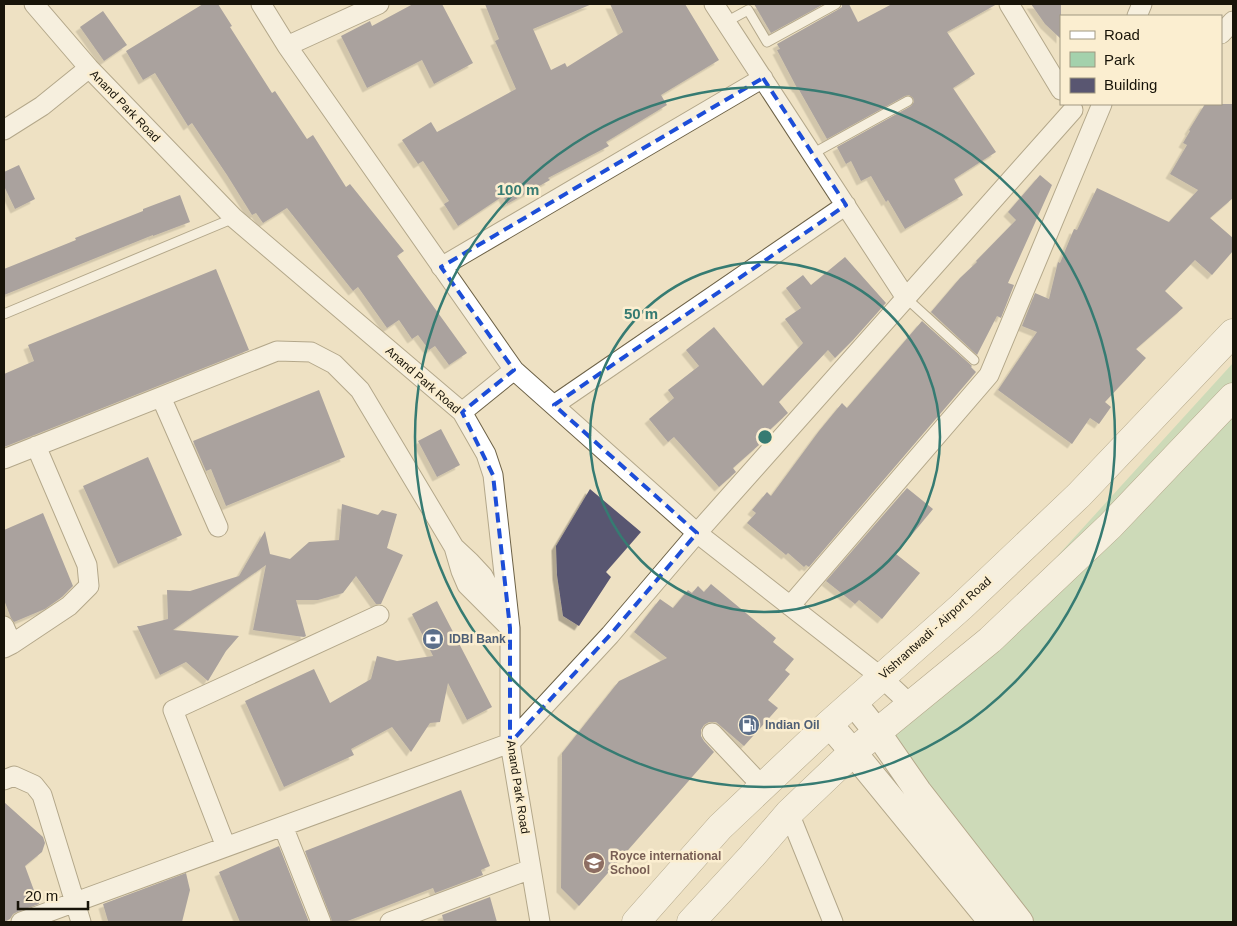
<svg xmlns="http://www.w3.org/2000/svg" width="1237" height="926" viewBox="0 0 1237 926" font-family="Helvetica,sans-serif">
  <defs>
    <filter id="shadow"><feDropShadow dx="-4.5" dy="4.5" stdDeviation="0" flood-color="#0004"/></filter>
  </defs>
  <rect width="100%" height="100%" fill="#eee1c3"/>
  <path fill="#a4d1ac" d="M1233 363V922H1021L888 742Z"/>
  <path fill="#595671" filter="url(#shadow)" d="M203 4H218L232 26 230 27 272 93 275 91 307 139 313 135 346 187 350 184 404 251 397 256 467 353 449 365 435 346 429 350 418 335 412 339 399 320 387 328 358 287 353 291 287 208 263 223 256 213 252 215 227 175 192 123 188 126 155 73 143 80 126 51Z
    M413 4H442L473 63 434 84 422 60 367 88 341 36 370 21 372 26Z
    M485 4H592L533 29 551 70 565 63 567 67 623 32 610 4H685L719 60 661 95 667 105 606 142 609 146 548 178 550 180 507 204 503 196 458 226 444 204 449 201 423 161 418 164 402 140 431 122 437 132 516 89 495 41 499 39Z
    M754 4H824L771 33Z
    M842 4H849L858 22 892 4H997L947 32 975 74 953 88 996 152 954 179 963 195 905 229 888 200 886 202 871 176 861 181 851 161 846 164 837 147 911 106 914 102 913 98 909 95 905 96 827 139 798 88H797L777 50 780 49 777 44 839 9 842 7Z
    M1031 4H1061V39L1045 24Z
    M103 11 127 45 104 61 80 27Z
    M1205 104H1233V198L1210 218 1233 238V251L1212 275 1195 260 1165 291 1183 308 1136 349 1146 358 1105 402 1111 407 1099 424 1090 418 1072 444 998 390 1037 332 1022 326 1035 293 1049 299 1058 262 1060 263 1074 229 1077 230 1097 188 1169 222 1198 190 1170 174 1187 145 1183 143 1190 131 1189 130Z
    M19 165 35 199 15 209 4 186V172Z
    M1040 175 1052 185 1008 283 1014 285 1001 318 997 316 977 355 931 312 960 278 977 262 976 261 1016 220 1008 212Z
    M180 195 190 222 153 236V235L4 295V269L76 240 75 238 143 211V209Z
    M845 257 886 303 853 340 835 358 828 350 779 402 788 413 757 442 759 445 733 468 736 472 719 487 674 437 668 442 649 419 674 398 668 390 699 366 686 350 714 327 763 386 803 343 785 319 801 308 786 288 803 275 811 285Z
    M216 269 249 350 4 447V374L34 361 28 345Z
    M922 321 972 366 971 367 976 372 809 567 806 565 804 567 788 553 786 555 747 523 756 513 752 510 767 492 771 496 819 431 842 403 847 408Z
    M319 390 345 457 226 506 211 469 206 471 193 441Z
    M441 429 460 465 437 477 418 441Z
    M148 457 182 535 118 564 83 486Z
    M907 488 933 509 896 554 920 573 882 619 859 600 855 604 826 581Z
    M590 489 641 532 606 572 611 577 579 626 563 616 557 575 556 546Z
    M342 504 378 515 382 510 397 514 387 548 403 555 381 604H376L356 576 343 593 318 600H296L306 636 304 637 253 630 266 565 173 630 239 636 226 651 208 681 186 662 160 675 137 626H140L168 619 167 590 190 591 239 576 265 531 270 554 290 559 309 542 339 540Z
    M43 513 73 586 62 597 45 609 14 622 11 618 4 600V530Z
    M711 584 776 638 773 642 794 659 785 670 790 674 768 700 778 708 744 746 716 722H709L704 725 701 730V736L704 741 714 752 579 906 561 888 562 753 619 681 667 658 634 632 660 599 673 608 688 590 692 593 698 586 704 592Z
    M437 601 492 707 467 720 448 683 440 722 430 723 411 752 392 727 351 749 354 755 284 787 245 701 314 669 330 703 371 679 377 656 397 661 433 656 412 614Z
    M461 790 490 866 481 870 483 875 435 893 433 888 345 922H332L331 918 305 851Z
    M4 802 43 837 45 843 42 852 25 866 39 904 17 912 13 914 10 919 4 922Z
    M279 846 309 922H240L219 872Z
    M186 873 190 890 182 922H134L108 921 103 904Z
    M490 897 497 922H444L442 915Z"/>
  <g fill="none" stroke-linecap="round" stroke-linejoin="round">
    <g stroke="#6c6146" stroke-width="11">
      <path id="lane" d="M726 22 748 10 767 42 836 4
        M812 154 908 101
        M906 298 974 360
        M4 314 234 218"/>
    </g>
    <g stroke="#6c6146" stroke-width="21">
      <path id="street" d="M34 4 89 68 234 218 462 412 486 454 493 475 510 628V743L540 922
        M261 4 287 46 514 370 697 533 881 677 911 705
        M714 4 906 298
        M1009 4 1061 90
        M1137 16 1142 4
        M1221 34 1233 21
        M287 46 379 4
        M4 130 42 106 89 68
        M441 267 763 78
        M161 397 218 527
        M554 405 846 205
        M462 412 514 370
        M4 459 277 351 311 352 334 364 360 390 454 547 461 571 467 585 510 628
        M455 548 470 562 483 576 502 612
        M790 606 989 375 1102 104
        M4 626 12 644
        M4 648 12 644 69 606 89 586 87 565 36 446
        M712 733 763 787
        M4 780 14 776 34 785 42 795 81 922
        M789 813 833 922
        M283 826 321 922
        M226 847 173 710 379 615
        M21 922 510 743 610 635 697 533 1073 110
        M390 922 531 869"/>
    </g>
    <g stroke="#6c6146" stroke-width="28">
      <path id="secondary" d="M853 702 877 732 918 791 1020 922
        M829 724 853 752 992 922"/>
    </g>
    <g stroke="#6c6146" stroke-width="29">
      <path id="primary" d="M636 922 720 827 829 724 961 607 1079 495 1233 333
        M691 922 752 856 789 813 853 752 990 640 1110 526 1233 397"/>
    </g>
    <use href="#lane" stroke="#fff" stroke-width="9"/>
    <use href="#street" stroke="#fff" stroke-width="19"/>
    <use href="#secondary" stroke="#fff" stroke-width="26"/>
    <use href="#primary" stroke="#fff" stroke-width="28"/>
  </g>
  <path d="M0 0H1237V926H0ZM763 78 846 205 554 405 697 533 610 635 510 743V628L493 475 462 412 514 370 441 267Z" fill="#eee1c3" fill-opacity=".55" fill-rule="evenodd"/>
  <path fill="none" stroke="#1d4ed8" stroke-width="4" stroke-dasharray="10 6" stroke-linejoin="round" d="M763 78 846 205 554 405 697 533 610 635 510 743V628L493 475 462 412 514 370 441 267Z"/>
  <g fill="none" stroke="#367b72" stroke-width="2.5">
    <circle cx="765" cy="437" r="175"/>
    <circle cx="765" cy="437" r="350"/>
  </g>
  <defs>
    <g id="bank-disc" transform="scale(1.125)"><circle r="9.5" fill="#5c6f8a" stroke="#fbeed0"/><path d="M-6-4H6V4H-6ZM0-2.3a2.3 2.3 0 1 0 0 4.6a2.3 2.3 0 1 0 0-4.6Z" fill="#fff"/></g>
    <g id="fuel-disc" transform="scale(1.125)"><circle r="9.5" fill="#5c6f8a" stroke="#fbeed0"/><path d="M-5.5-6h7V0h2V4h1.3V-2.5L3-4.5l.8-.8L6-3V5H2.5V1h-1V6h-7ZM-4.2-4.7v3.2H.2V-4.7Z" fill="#fff"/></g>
    <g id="school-disc" transform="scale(1.125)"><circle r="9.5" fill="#8d6e63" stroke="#fbeed0"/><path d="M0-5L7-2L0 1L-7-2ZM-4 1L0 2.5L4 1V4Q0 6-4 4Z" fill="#fff"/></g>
  </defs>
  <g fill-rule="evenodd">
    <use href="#bank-disc" x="433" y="639"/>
    <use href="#fuel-disc" x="749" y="725"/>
    <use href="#school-disc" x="594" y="863"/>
  </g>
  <g text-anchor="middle" stroke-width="5" stroke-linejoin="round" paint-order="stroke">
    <g font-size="12" fill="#181409" stroke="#fbeed0">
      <text transform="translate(125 106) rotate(46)" y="4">Anand Park Road</text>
      <text transform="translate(423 380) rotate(41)" y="4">Anand Park Road</text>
      <text transform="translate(935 628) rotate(-42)" y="4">Vishrantwadi - Airport Road</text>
      <text transform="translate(518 787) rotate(81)" y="4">Anand Park Road</text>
    </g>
    <g font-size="12" font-weight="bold" fill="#4e5e75" stroke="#fbeed0" text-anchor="start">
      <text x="449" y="643">IDBI Bank</text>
      <text x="765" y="729">Indian Oil</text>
    </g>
    <g font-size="12" font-weight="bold" fill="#785e54" stroke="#fbeed0" text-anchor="start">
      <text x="610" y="860">Royce international<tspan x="610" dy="14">School</tspan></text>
    </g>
  </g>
  <circle cx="765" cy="437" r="8" fill="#367b72" stroke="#fbeed0" stroke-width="2.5"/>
  <g font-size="15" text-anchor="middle" font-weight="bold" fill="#367b72" stroke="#fbeed0" stroke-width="5" stroke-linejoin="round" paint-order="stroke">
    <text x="518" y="195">100 m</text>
    <text x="641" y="319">50 m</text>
  </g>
  <rect width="1237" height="926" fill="none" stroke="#181409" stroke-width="10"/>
  <rect x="1060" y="15" width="162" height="90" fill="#fbeed0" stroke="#a09780"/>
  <rect x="1070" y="31" width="25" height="8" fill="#ffffff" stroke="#a09780"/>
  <text x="1104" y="40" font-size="15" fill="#181409">Road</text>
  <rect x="1070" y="52" width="25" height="15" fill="#a4d1ac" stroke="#a09780"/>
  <text x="1104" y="65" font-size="15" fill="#181409">Park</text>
  <rect x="1070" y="78" width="25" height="15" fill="#595671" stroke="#a09780"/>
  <text x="1104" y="90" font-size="15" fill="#181409">Building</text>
  <path d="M18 901v8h70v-8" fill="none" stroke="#181409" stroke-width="2.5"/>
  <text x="25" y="901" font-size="15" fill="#181409" stroke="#fbeed0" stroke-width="4" paint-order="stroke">20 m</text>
</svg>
